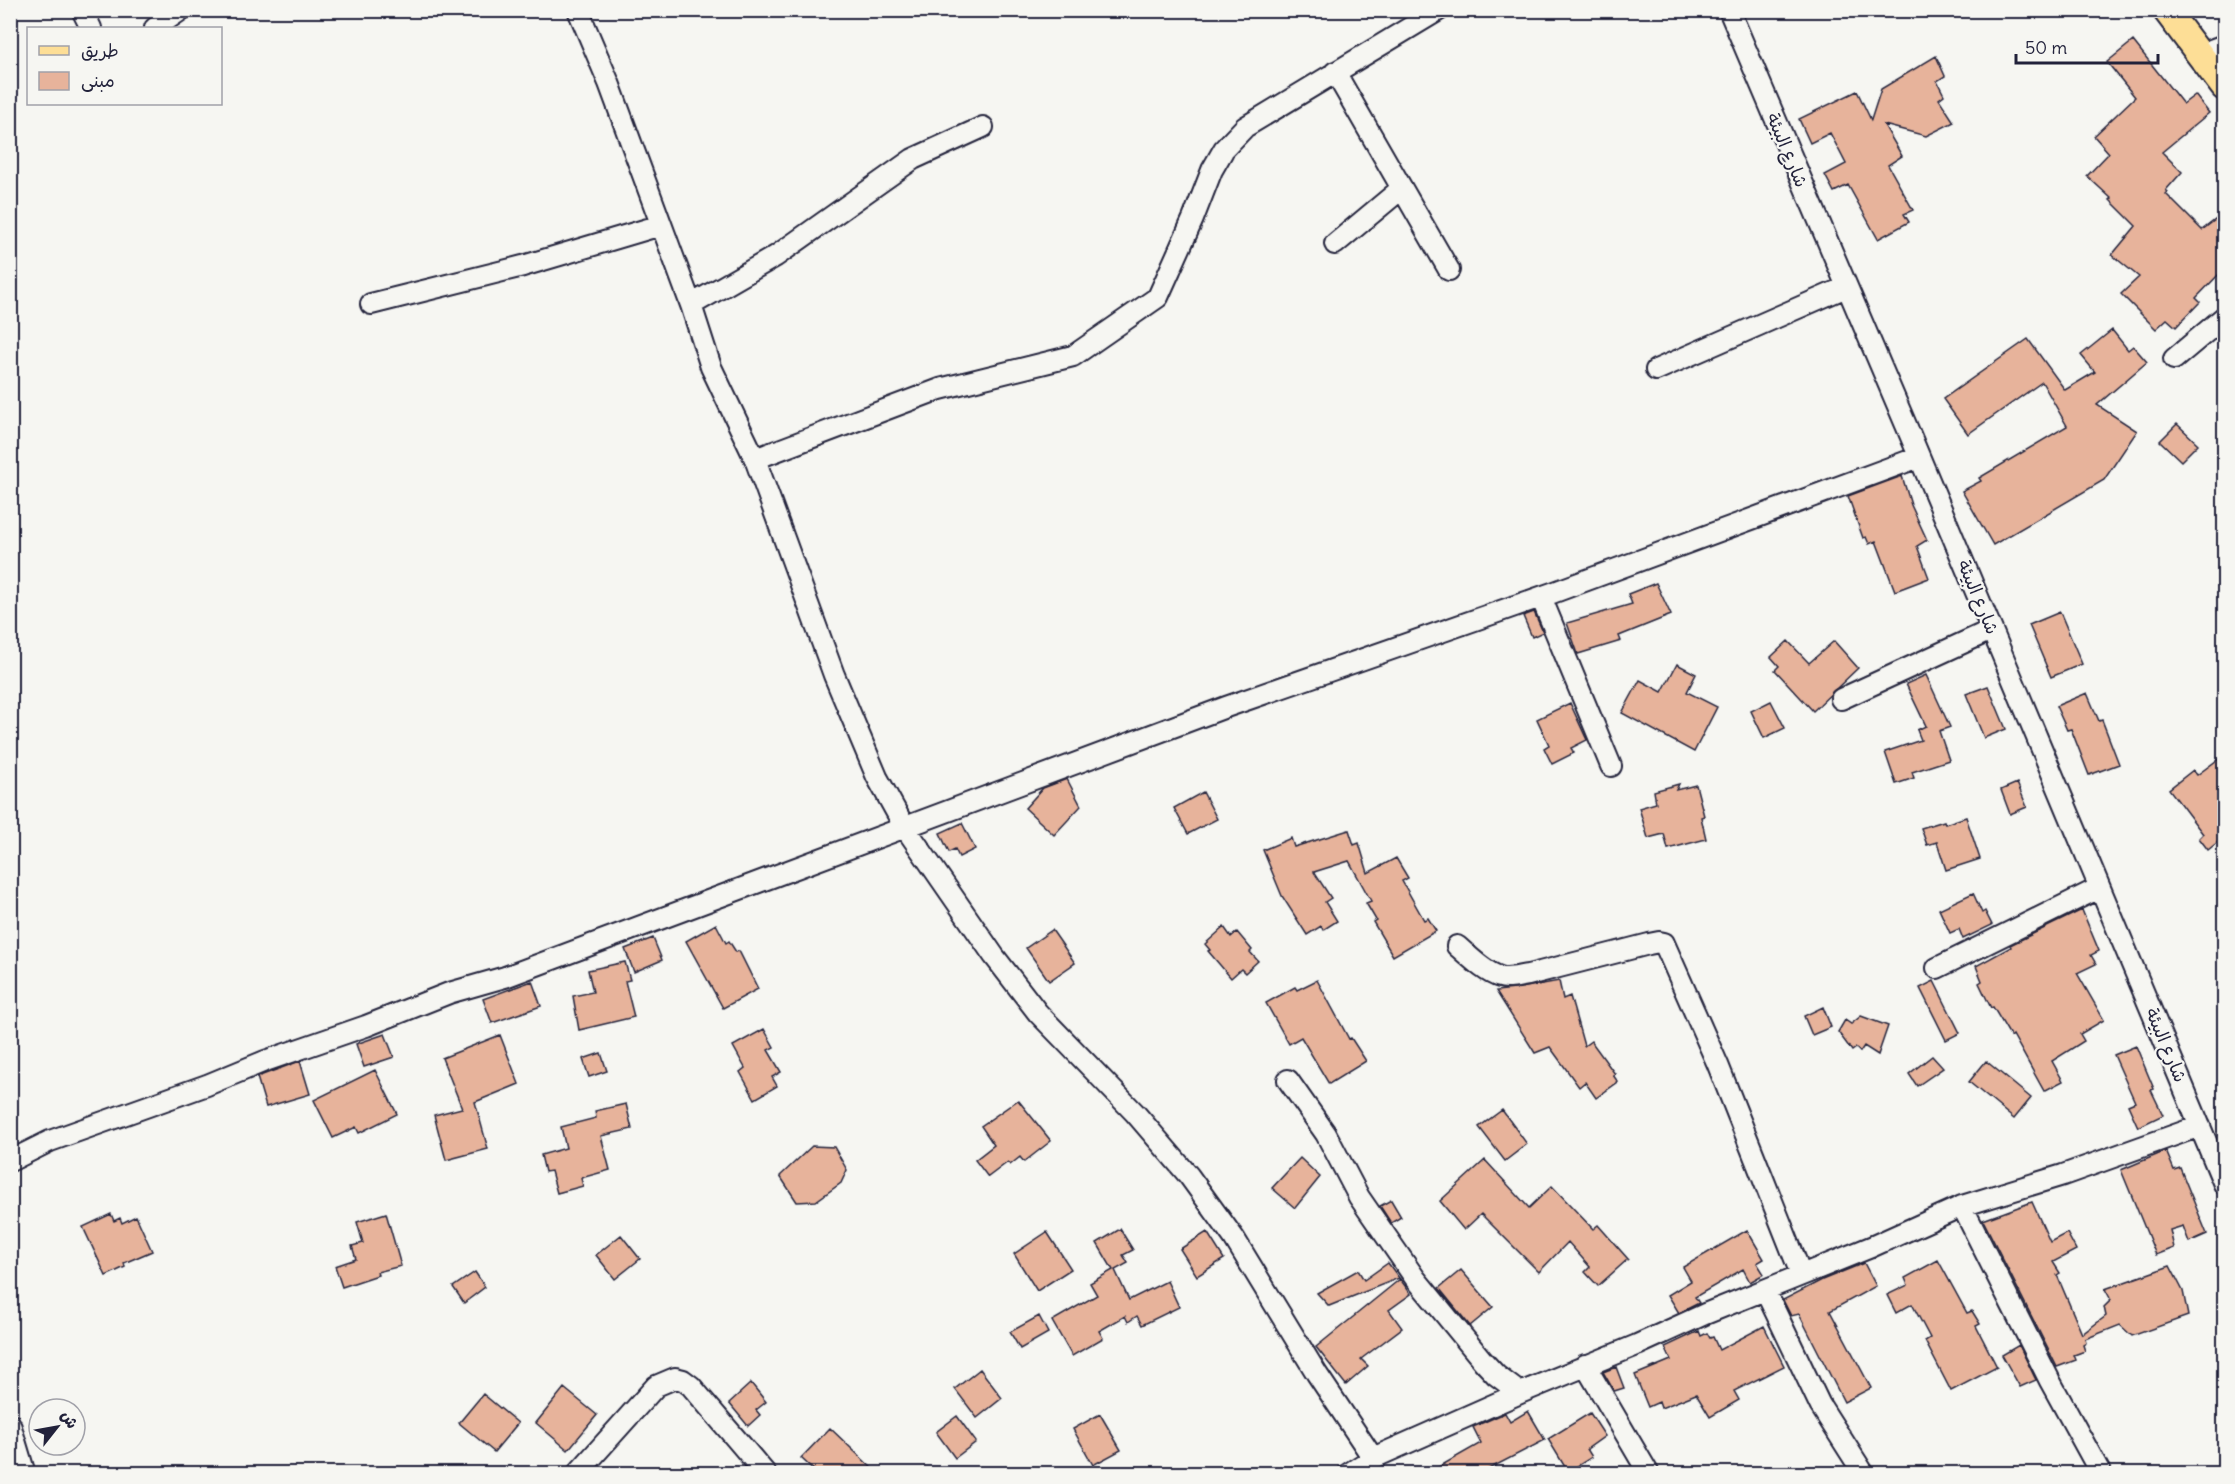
<svg xmlns="http://www.w3.org/2000/svg" width="2235" height="1484" viewBox="0 0 2235 1484" font-family="Delius,'Playpen Sans Arabic',sans-serif">
  <rect width="100%" height="100%" fill="#f6f6f2"/>
  <filter id="ink" filterUnits="userSpaceOnUse"><feTurbulence type="fractalNoise" baseFrequency=".0167" numOctaves="2"/><feDisplacementMap in="SourceGraphic" scale="12" xChannelSelector="R" yChannelSelector="G"/><feConvolveMatrix kernelMatrix="1 2 1 2 8 2 1 2 1" color-interpolation-filters="sRGB"/></filter>
  <g filter="url(#ink)">
    <path fill="#e7b39b" stroke="#22223b" stroke-width="1.5" d="M2133 41 2183 104 2195 95 2209 113 2162 152 2182 172 2166 190 2168 192 2166 194 2202 230 2224 213V269L2196 298 2200 302 2176 327 2167 319 2156 329 2121 294 2139 277 2112 255 2136 226 2110 200 2112 199 2087 176 2109 153 2094 136 2135 97 2107 62Z
      M1936 56 1945 76 1937 81 1944 95 1939 99 1954 122 1926 136 1884 125 1902 156 1888 165 1913 210 1904 214 1909 222 1878 239 1848 185 1834 192 1825 175 1846 164 1830 133 1810 143 1799 119 1857 91 1871 120 1881 89Z
      M2112 330 2128 350 2133 346 2147 362 2097 405 2137 431 2104 480 1993 545 1962 491 1981 481 1979 478 2067 426 2042 382 1968 434 1943 399 2028 339 2065 390 2095 372 2081 355Z
      M2177 424 2198 444 2181 461 2160 441Z
      M1902 476 1911 505 1927 540 1917 546 1929 578 1895 591 1876 541 1869 544 1866 537 1863 538 1848 496Z
      M1656 583 1671 615 1619 636 1621 641 1578 654 1567 623 1632 604 1628 594Z
      M1534 612 1543 632 1532 637 1523 616Z
      M2060 612 2082 664 2051 677 2029 625Z
      M1788 641 1809 663 1834 641 1858 668 1813 711 1775 670 1779 666 1771 657Z
      M1677 664 1696 674 1687 692 1717 707 1694 752 1622 713 1640 680 1662 692Z
      M1926 675 1950 727 1939 731 1949 760 1912 772 1914 778 1896 784 1885 752 1921 740 1917 730 1926 726 1906 684Z
      M1988 686 2006 729 1984 738 1966 694Z
      M2087 693 2099 721 2102 720 2119 764 2089 775 2071 729 2067 730 2056 706Z
      M1771 701 1785 728 1764 738 1751 711Z
      M1570 703 1587 740 1571 748 1574 753 1552 764 1544 748 1549 745 1537 719Z
      M2224 755V837L2208 850 2199 838 2203 834 2169 789 2193 770 2197 775Z
      M1067 779 1081 806 1054 835 1025 808 1043 788Z
      M2017 783 2027 807 2010 814 2001 790Z
      M1679 784 1676 790 1696 785 1704 816 1701 817 1706 839 1668 849 1664 834 1648 838 1639 808 1656 803 1654 791Z
      M1203 792 1217 819 1188 834 1174 808Z
      M1966 817 1980 859 1946 870 1937 842 1927 845 1921 828 1944 821 1945 824Z
      M962 823 975 849 959 857 955 849 949 852 940 833Z
      M1349 830 1354 845 1359 843 1368 873 1396 858 1408 878 1402 881 1424 920 1428 918 1436 931 1393 956 1373 922 1376 920 1366 903 1371 901 1349 861 1314 872 1331 898 1325 902 1337 921 1323 930 1321 926 1307 935 1282 896 1263 850 1291 838 1294 847Z
      M1973 893 1982 913 1985 911 1992 925 1963 939 1959 929 1950 933 1939 909Z
      M2082 910 2099 951 2091 955 2096 964 2077 973 2104 1020 2080 1034 2084 1041 2052 1061 2063 1081 2044 1091 2013 1035 2011 1037 1993 1007 1991 1008 1979 983 1982 981 1976 966 2011 947 2010 945Z
      M716 924 726 943 729 941 736 952 739 951 758 989 723 1008 686 941Z
      M1224 927 1231 937 1237 932 1252 950 1250 952 1258 961 1245 973 1241 969 1231 978 1208 951 1210 950 1205 944Z
      M1052 930 1075 963 1049 981 1026 948Z
      M653 938 662 960 634 972 625 949Z
      M625 962 630 980 625 981 634 1017 579 1030 573 996 593 992 588 970Z
      M1317 980 1349 1039 1351 1038 1366 1061 1329 1084 1301 1037 1289 1044 1266 1003 1295 987 1297 990Z
      M532 981 541 1006 492 1023 483 999Z
      M1559 981 1563 999 1570 996 1584 1046 1591 1041 1615 1074 1613 1075 1618 1082 1596 1098 1585 1082 1579 1087 1550 1047 1535 1053 1496 991 1515 989Z
      M1934 981 1960 1033 1946 1040 1920 988Z
      M1823 1007 1831 1027 1812 1035 1804 1016Z
      M1861 1016 1888 1026 1878 1055 1864 1046 1860 1052 1856 1048 1852 1051 1838 1032 1845 1020 1851 1024Z
      M764 1029 774 1047 768 1050 781 1072 772 1077 777 1086 755 1099 740 1072 745 1068 733 1046Z
      M385 1034 394 1057 364 1067 356 1044Z
      M500 1035 519 1084 475 1102 488 1149 446 1160 434 1115 462 1108 442 1058Z
      M2136 1046 2154 1089 2151 1090 2163 1115 2138 1127 2128 1105 2135 1102 2114 1055Z
      M601 1053 607 1071 589 1077 583 1059Z
      M1932 1056 1943 1068 1917 1086 1909 1074Z
      M300 1061 310 1094 266 1107 257 1077Z
      M1986 1061 2031 1098 2014 1119 1969 1082Z
      M375 1070 397 1114 359 1133 356 1127 333 1138 314 1100Z
      M1018 1100 1051 1141 1024 1162 1020 1157 1010 1165 1008 1162 988 1177 975 1160 994 1145 981 1126Z
      M626 1104 632 1129 601 1136 610 1170 581 1178 583 1186 557 1193 551 1171 545 1172 541 1155 566 1148 561 1127 596 1118 595 1111Z
      M1502 1110 1527 1144 1505 1161 1479 1127Z
      M812 1146 834 1147 847 1170 841 1183 816 1201 797 1202 780 1176Z
      M2166 1151 2174 1170 2180 1168 2207 1234 2189 1242 2183 1226 2170 1230 2174 1248 2156 1255 2121 1170Z
      M1300 1158 1320 1177 1295 1208 1272 1188Z
      M1485 1160 1529 1208 1552 1186 1593 1229 1598 1225 1628 1259 1598 1286 1585 1272 1590 1267 1568 1242 1539 1272 1481 1214 1464 1230 1440 1201Z
      M1391 1200 1401 1217 1391 1223 1380 1206Z
      M2032 1202 2050 1242 2067 1233 2076 1250 2053 1262 2060 1273 2057 1275 2082 1334 2106 1316 2104 1307 2111 1300 2105 1289 2170 1266 2183 1291 2188 1316 2132 1336 2120 1325 2085 1339 2086 1343 2083 1345 2085 1351 2074 1355 2076 1360 2057 1367 1983 1220Z
      M386 1213 401 1266 377 1272 378 1275 342 1287 335 1266 356 1259 352 1246 363 1243 357 1222Z
      M111 1214 114 1221 120 1218 122 1223 136 1216 152 1251 124 1263 125 1267 106 1276 83 1227Z
      M1120 1229 1133 1250 1123 1255 1128 1263 1115 1270 1129 1300 1167 1281 1179 1307 1142 1325 1137 1316 1128 1322 1125 1316 1099 1331 1103 1338 1072 1356 1052 1321 1097 1295 1090 1283 1113 1270 1097 1243Z
      M1747 1230 1764 1259 1757 1263 1764 1274 1750 1282 1743 1269 1695 1297 1699 1303 1679 1313 1668 1295 1691 1281 1683 1267Z
      M1047 1232 1071 1269 1037 1291 1014 1254Z
      M1207 1232 1224 1259 1197 1276 1180 1249Z
      M621 1235 640 1259 615 1279 596 1255Z
      M1938 1260 1967 1313 1972 1311 1980 1324 1976 1326 1997 1367 1951 1391 1925 1341 1930 1338 1912 1304 1896 1313 1887 1295 1908 1285 1905 1278Z
      M1388 1263 1399 1278 1329 1306 1317 1293 1358 1270 1364 1280Z
      M1864 1263 1876 1286 1830 1311 1871 1388 1844 1402 1799 1314 1791 1316 1783 1300 1822 1280Z
      M1461 1270 1493 1307 1470 1326 1439 1288Z
      M475 1272 485 1287 464 1303 453 1287Z
      M1400 1279 1411 1294 1389 1310 1402 1328 1361 1359 1368 1366 1346 1385 1316 1347Z
      M1039 1316 1048 1333 1020 1349 1010 1332Z
      M1764 1326 1784 1366 1734 1391 1739 1400 1710 1417 1696 1394 1661 1408 1659 1402 1648 1407 1635 1375 1671 1360 1665 1347 1699 1331 1701 1336 1707 1333 1710 1338 1713 1337 1719 1350Z
      M2019 1345 2036 1380 2020 1387 2002 1355Z
      M1616 1367 1624 1388 1614 1391 1603 1372Z
      M980 1369 1002 1398 977 1418 955 1389Z
      M751 1383 766 1402 756 1410 760 1415 748 1426 729 1403Z
      M564 1388 597 1415 568 1450 536 1423Z
      M483 1394 518 1423 494 1452 459 1423Z
      M1528 1411 1545 1440 1481 1473H1428L1481 1443 1473 1427 1505 1413 1510 1422Z
      M1590 1413 1605 1436 1587 1449 1592 1457 1568 1472 1548 1439Z
      M1100 1414 1121 1450 1093 1465 1073 1429Z
      M957 1416 976 1442 955 1458 936 1432Z
      M830 1428 877 1473H817L801 1458Z"/>
    <g fill="none" stroke-linecap="round" stroke-linejoin="round">
      <g stroke="#22223b" stroke-width="24">
        <path id="minor" d="M82 10 91 28
          M578 10 609 83 691 305 711 367 755 459 834 675 877 777 904 826 994 956 1038 1013 1135 1113 1189 1176 1234 1238 1317 1374 1373 1458
          M1729 10 1906 425 2224 1184
          M155 28 181 10
          M2200 54 2224 45
          M1335 72 1449 270
          M1335 244 1401 189
          M371 304 523 266 661 225
          M691 305 776 256 913 159 983 127
          M2174 359 2224 317
          M1656 370 1846 287
          M755 459 940 389 1073 356 1158 297 1193 219 1212 170 1224 149 1245 127 1439 10
          M1541 597 1611 766
          M1841 699 1991 630
          M1457 946C1469 956 1484 972 1500 977 1508 980 1519 976 1528 975L1649 944 1659 942 1664 943 1718 1065 1801 1274
          M1937 968 2099 888
          M1288 1080 1326 1134 1359 1197 1415 1278 1483 1361 1496 1375 1520 1393
          M10 1161 50 1141 207 1085 265 1061 366 1026 449 993 505 977 1226 707 1552 593 1919 457
          M1962 1206 2050 1381 2101 1474
          M1765 1290 1820 1405 1864 1474
          M1585 1365 1649 1474
          M10 1424 25 1474
          M577 1474 656 1386 675 1378 683 1380 691 1386 766 1474
          M1348 1474 1373 1458 1520 1393 1637 1345 1705 1314 1871 1247 1962 1206 2063 1175 2200 1126"/>
      </g>
      <g stroke="#22223b" stroke-width="30">
        <path id="major" d="M2166 10 2224 87"/>
      </g>
      <use href="#minor" stroke="#f6f6f2" stroke-width="20"/>
      <use href="#major" stroke="#fdde96" stroke-width="26"/>
    </g>
  </g>
  <g text-anchor="middle" stroke-width="4.5" stroke-linejoin="round" paint-order="stroke">
    <g font-size="18" fill="#22223b" stroke="#f6f6f2">
      <text transform="translate(1787 150) rotate(67)" y="6">شارع البيئة</text>
      <text transform="translate(1978 597) rotate(67)" y="6">شارع البيئة</text>
      <text transform="translate(2166 1045) rotate(67)" y="6">شارع البيئة</text>
    </g>
  </g>
  <rect width="2235" height="1484" fill="none" stroke="#f6f6f2" stroke-width="36"/>
  <rect x="18" y="18" width="2199" height="1448" fill="none" stroke="#22223b" stroke-width="2" filter="url(#ink)"/>
  <rect x="27" y="27" width="195" height="78" fill="#f6f6f2" stroke="#a1a1a9" stroke-width="1.5"/>
  <rect x="39" y="46" width="30" height="9" fill="#fdde96" stroke="#a1a1a9" stroke-width="1.5"/>
  <text x="81" y="57" font-size="18" fill="#22223b">طريق</text>
  <rect x="39" y="72" width="30" height="18" fill="#e7b39b" stroke="#a1a1a9" stroke-width="1.5"/>
  <text x="81" y="87" font-size="18" fill="#22223b">مبنى</text>
  <g transform="translate(57 1427) rotate(59)"><circle r="28" fill="#f6f6f2" stroke="#a1a1a9" stroke-width="1.5"/>
  <path d="M0-4.5L10 22L0 15L-10 22Z" fill="#22223b"/>
  <text y="-9" font-size="16" font-weight="bold" text-anchor="middle" fill="#22223b">ش</text>
  </g>
  <path d="M2016 54v9h142v-9" fill="none" stroke="#22223b" stroke-width="3"/>
  <text x="2025" y="54" font-size="18" fill="#22223b" stroke="#f6f6f2" stroke-width="4.5" paint-order="stroke">50 m</text>
</svg>
